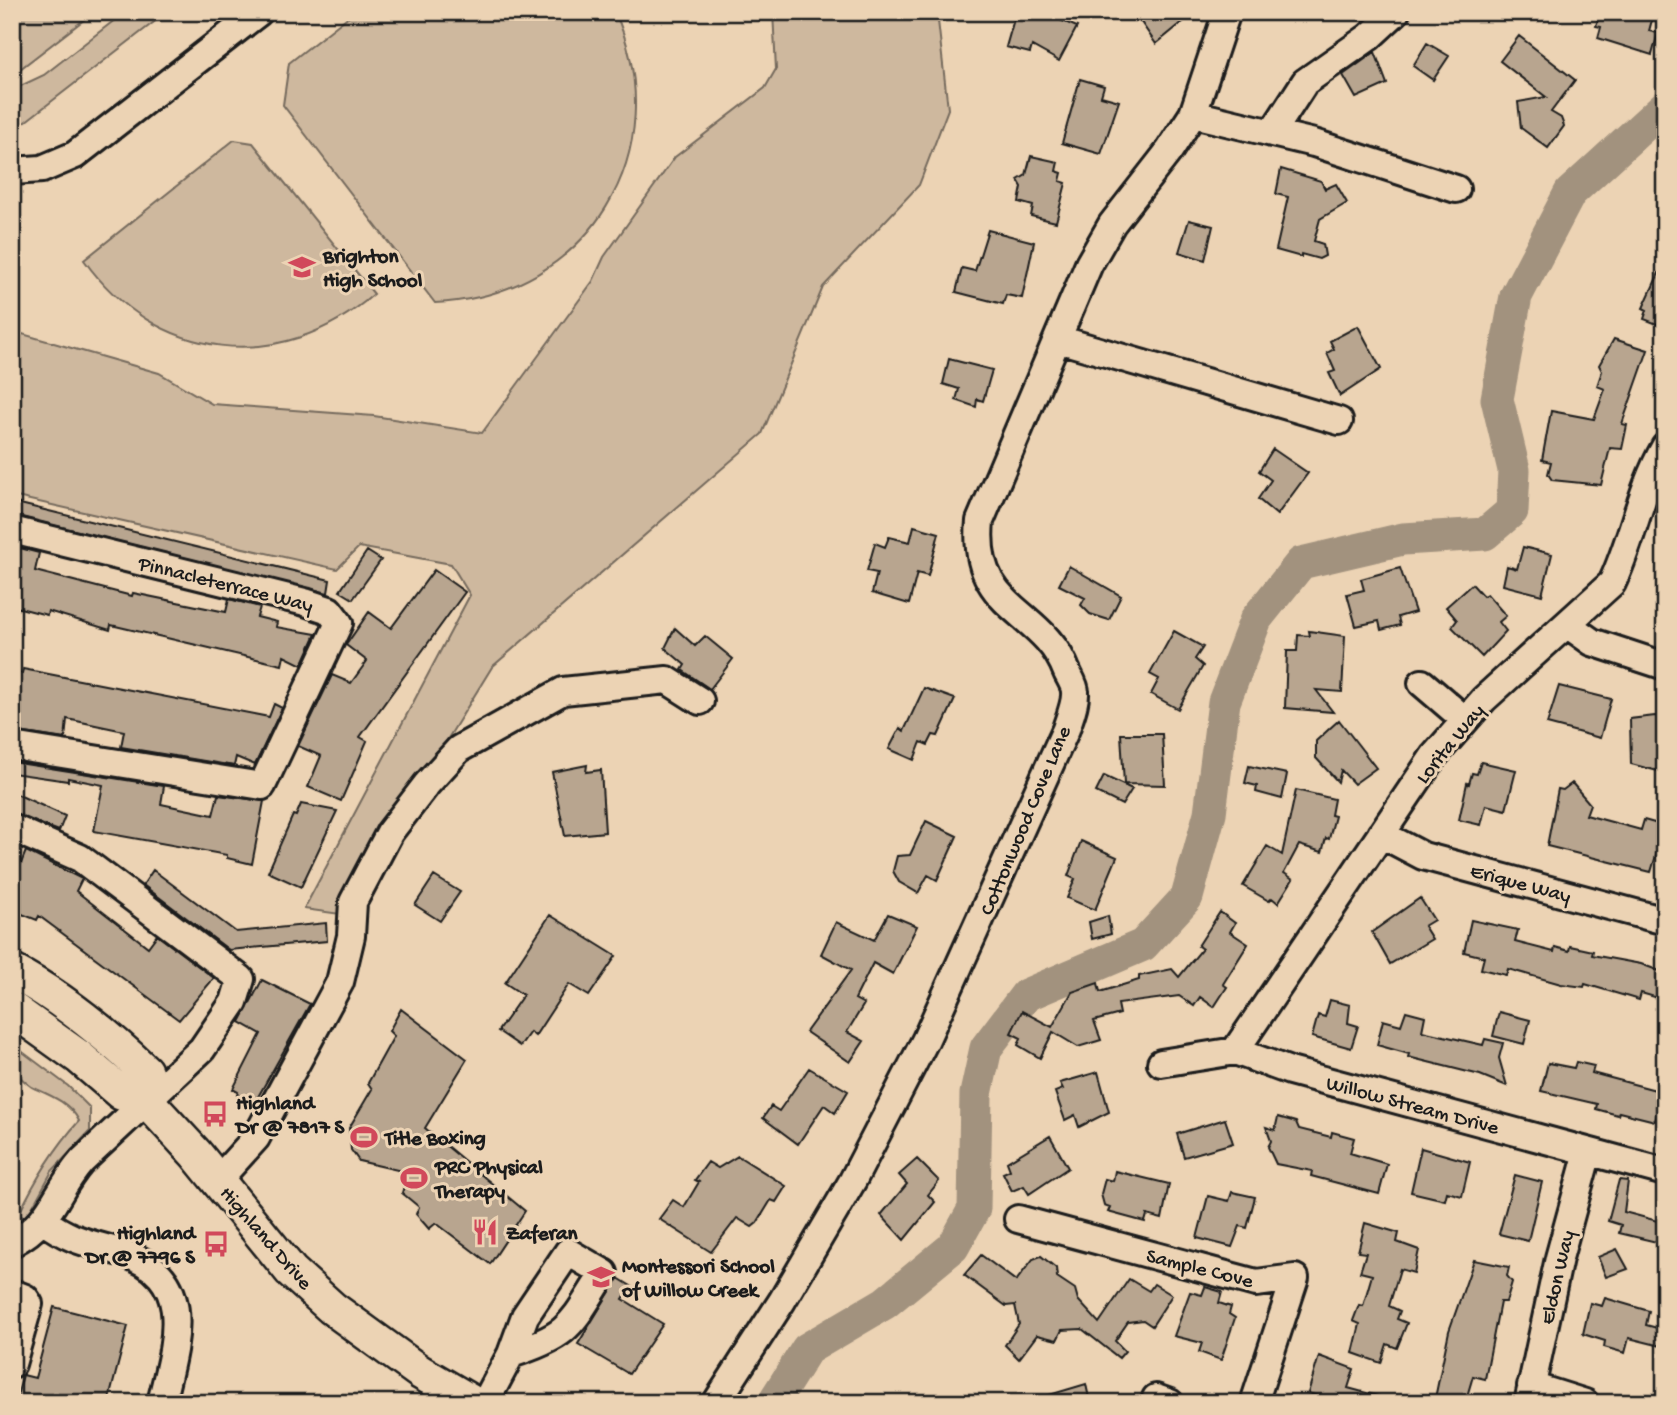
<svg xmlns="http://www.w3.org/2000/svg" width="1677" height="1415" viewBox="0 0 1677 1415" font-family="'Gochi Hand',sans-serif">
  <rect width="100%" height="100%" fill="#ecd3b4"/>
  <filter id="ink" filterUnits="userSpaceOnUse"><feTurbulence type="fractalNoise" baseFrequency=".0143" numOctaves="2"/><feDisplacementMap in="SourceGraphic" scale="14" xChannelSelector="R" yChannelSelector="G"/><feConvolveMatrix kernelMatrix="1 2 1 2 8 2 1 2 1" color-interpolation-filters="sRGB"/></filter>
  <g filter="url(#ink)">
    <path fill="#ceb89e" stroke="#756a5d" stroke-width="2" d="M12 12H94L20 69 12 58Z
      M125 12H167L12 132V90L44 75Z
      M354 12H615C677 152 589 296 435 303L283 105 289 63Z
      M773 12H937L948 109 919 185 823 287 762 434 492 667 340 914 304 909 470 595 451 564 359 547 337 569 12 496V331L159 373 212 404 374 416 482 433 593 281 604 257 675 157 765 88 776 69Z
      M234 140 253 143 374 294C280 376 156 361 84 260Z
      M12 1044 68 1086 90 1108V1131L52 1171 26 1219 19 1214C35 1180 54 1149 79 1121 70 1103 52 1096 34 1088 27 1085 19 1075 12 1070Z"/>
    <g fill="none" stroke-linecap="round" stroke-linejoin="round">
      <path stroke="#a2927e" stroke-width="33" d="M773 1403 807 1349 885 1303 953 1247 974 1209 976 1094 986 1048 1026 995 1143 945 1187 897 1210 813 1224 702 1256 619 1301 563 1403 539 1485 534 1512 511 1514 470 1497 399 1516 296 1570 193 1665 106"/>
    </g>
    <path fill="#b8a58f" stroke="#1c1c1c" stroke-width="2" d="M1016 12H1041L1077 27 1059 61 1032 46 1030 53 1006 47Z
      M1134 12H1195L1156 44Z
      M1600 12H1644L1653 16 1649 31 1658 33 1652 55 1598 38 1601 27 1596 26Z
      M1519 36 1575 80 1551 112 1561 118 1564 126 1548 148 1521 128 1518 102 1546 97 1500 61Z
      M1427 43 1449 56 1433 80 1413 66Z
      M1375 52 1387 84 1356 98 1343 75Z
      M1080 79 1104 86 1101 96 1119 101 1101 154 1062 143Z
      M1031 156 1058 162 1056 171 1062 173 1060 181 1066 183 1056 222 1031 216 1033 206 1019 202 1022 187 1018 180 1026 175Z
      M1281 169 1321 181 1325 189 1336 184 1347 203 1320 219 1314 241 1323 244 1325 256 1319 259 1301 254V257L1276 250 1288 197 1276 194Z
      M1189 220 1213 226 1205 260 1179 252Z
      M988 230 1034 242 1022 298 1006 295 1003 304 956 292 962 268 975 271Z
      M1665 260V327L1644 319 1647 310 1643 308Z
      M1358 326 1381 369 1340 396 1329 373 1335 371 1327 353 1334 349 1330 341Z
      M1614 339 1648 350 1622 424 1627 425 1622 449 1610 448 1601 485 1552 480 1548 474 1551 462 1542 460 1551 411 1594 419 1605 389 1597 386 1602 371 1599 365Z
      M949 359 992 370 983 401 977 399 976 407 956 400 959 389 943 384Z
      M1273 449 1308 473 1277 515 1258 499 1271 480 1259 471Z
      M12 502 330 580 328 593 12 515Z
      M914 526 939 533 928 576 917 573 909 604 872 593 877 573 867 571 875 543 885 547 889 537 910 542Z
      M12 546 39 553 35 571 132 596 133 593 226 612 229 599 260 607 257 617 277 622 276 627 316 634 302 665 284 656 282 665 111 625 110 630 48 611 47 615 16 607 17 604 12 602Z
      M1523 547 1552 554 1542 595 1503 585 1507 566 1517 569Z
      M367 551 381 560 353 599 340 591Z
      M1069 566 1121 596 1109 620 1090 614 1081 605 1085 598 1059 585Z
      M1400 568 1415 612 1398 617 1400 625 1381 630 1379 621 1356 626 1347 594 1364 590 1361 579Z
      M434 570 465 592 360 737 367 741 341 801 308 787 321 756 298 746 332 675 351 683 367 661 346 645 369 612 391 628Z
      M1472 584 1483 596 1487 594 1506 616 1499 622 1506 631 1482 657 1452 627 1457 620 1446 607Z
      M675 628 695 646 705 636 733 659 710 689 682 670 685 665 665 648Z
      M1174 631 1203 647 1195 659 1203 666 1178 709 1151 694 1159 679 1150 674Z
      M1309 631 1345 636 1342 692 1316 690 1333 712 1285 708 1287 651H1297L1298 635 1310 636Z
      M23 669 269 717 274 704 282 708 255 765 236 757 234 766 121 747 124 731 67 719 65 739 12 731V672L22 673Z
      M1559 686 1611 699 1600 738 1547 724Z
      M924 688 955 699 938 736 933 735 928 745 921 742 914 760 889 749 900 728 904 731Z
      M1655 716 1665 718V773L1631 764 1630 719Z
      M1339 720 1376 768 1354 784 1341 770 1338 782 1316 758V741Z
      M1121 734H1162L1165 785 1124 784Z
      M12 762 164 786 161 804 213 815 218 795 264 801 252 864 227 858V855L94 831 103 785 68 778V781L12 773Z
      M1481 762 1516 770 1506 810 1486 805 1481 825 1459 820 1467 783 1469 784 1472 773 1477 774Z
      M587 765 586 772 601 770 605 832 565 836 552 772Z
      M1249 766 1287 774 1282 799 1256 792 1257 786 1245 783Z
      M1104 776 1132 789 1122 805 1096 792Z
      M1572 783 1590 804 1586 815 1641 830 1644 820 1665 826 1651 872 1547 846 1558 789 1563 790Z
      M1296 790 1334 799 1331 815 1335 816 1329 839 1326 838 1322 852 1299 845 1284 873 1293 879 1278 903 1272 898 1269 901 1243 886 1267 846 1282 855Z
      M12 792 65 816 59 831 12 813Z
      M301 804 337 811 301 887 268 872 293 815 296 816Z
      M926 821 957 836 937 880 928 875 918 893 899 882 893 871 897 856 910 855Z
      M1081 841 1117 857 1095 910 1067 898 1075 879 1068 876Z
      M26 851 82 879 76 891 148 947 157 935 214 978 179 1020 39 916 37 920 12 910V869L19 868Z
      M153 870 236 932 326 923 327 941 229 950 143 885Z
      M434 876 460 892 440 921 415 905Z
      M1420 898 1434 920 1424 926 1432 939 1390 964 1372 932Z
      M1220 912 1235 923 1230 932 1248 944 1223 984 1227 987 1214 1007 1200 997 1194 1006 1179 996 1118 1004 1120 1014 1094 1021 1101 1040 1078 1047 1053 1032 1040 1058 1018 1045 1021 1038 1011 1033 1022 1011 1052 1027 1072 992 1098 983 1100 992 1139 980V976L1172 969 1179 977 1202 949 1198 946Z
      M888 914 917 926 893 974 873 963 855 999 864 1004 847 1032 864 1041 850 1062 806 1032 851 970 821 954 836 922 874 940Z
      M550 915 616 956 589 996 569 984 535 1036 530 1032 520 1046 498 1031 523 995 505 983Z
      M1108 916 1111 934 1092 939 1089 922Z
      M1471 920 1518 930 1515 942 1554 952 1555 947 1569 951 1570 946 1593 951 1592 955 1641 964 1665 973V1000L1641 993 1639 1000 1585 984 1584 987 1561 984 1508 969 1506 975 1481 969 1484 957 1464 952Z
      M262 980 310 1004 254 1104 237 1095 238 1092 233 1089 261 1034 240 1022Z
      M1330 1000 1350 1005 1348 1023 1358 1026 1351 1048 1312 1037 1318 1015 1325 1017Z
      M401 1009 467 1059 425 1128 525 1211 490 1264 436 1223 429 1229 416 1214 419 1207 402 1193 405 1183 402 1171 359 1161 351 1150 349 1128 372 1089 368 1083 394 1036 389 1031Z
      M1406 1011 1425 1016 1422 1031 1483 1045 1485 1039 1503 1043 1499 1058 1507 1086 1480 1075 1408 1057 1409 1054 1377 1045 1383 1020 1401 1025Z
      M1499 1012 1530 1020 1524 1044 1493 1036Z
      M1576 1062 1594 1066 1592 1073 1663 1092 1655 1121 1619 1112 1618 1115 1596 1109 1597 1104 1541 1091 1548 1063 1574 1068Z
      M809 1068 848 1091 835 1113 824 1105 798 1144 763 1118 771 1106 779 1111Z
      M1098 1072 1109 1112 1079 1127 1075 1115 1065 1120 1055 1092 1063 1089 1060 1083Z
      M1278 1117 1296 1122 1299 1129 1331 1137 1332 1132 1354 1138 1350 1153 1387 1164 1379 1194 1311 1176 1312 1171 1276 1164 1268 1147 1271 1141 1266 1127 1275 1130Z
      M1225 1119 1233 1143 1184 1157 1177 1134Z
      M1050 1136 1068 1168 1029 1194 1024 1186 1012 1191 1003 1173 1010 1170 1007 1162Z
      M1421 1148 1470 1162 1462 1196 1447 1192 1445 1200 1411 1192Z
      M738 1156 786 1186 776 1202 771 1200 757 1223 752 1227 737 1218 711 1252 659 1219 673 1200 684 1207 699 1182 695 1180 708 1162 718 1168Z
      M917 1159 939 1181 928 1195 935 1202 904 1240 881 1215 907 1184 899 1175Z
      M1115 1171 1169 1184 1162 1219 1147 1215 1145 1222 1108 1212 1110 1207 1104 1205 1101 1194 1105 1179 1113 1181Z
      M1515 1175 1542 1182 1528 1241 1499 1234Z
      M1619 1180 1628 1181 1624 1212 1665 1223V1244L1619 1233 1621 1225 1608 1221Z
      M1232 1192 1255 1197 1247 1228 1240 1226 1232 1247 1197 1238 1208 1196 1229 1201Z
      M1365 1223 1399 1233 1397 1242 1419 1250 1414 1273 1400 1269 1389 1306 1400 1311 1397 1319 1407 1323 1397 1348 1387 1344 1381 1363 1353 1353 1360 1324 1353 1321 1359 1305 1363 1306 1372 1275 1360 1272 1366 1253 1358 1252Z
      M1617 1249 1628 1269 1606 1277 1598 1257Z
      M981 1255 1016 1281 1033 1259 1041 1256 1056 1268 1057 1277 1075 1289 1078 1300 1099 1323 1129 1279 1149 1291 1154 1284 1172 1295 1152 1326 1143 1320 1128 1322 1115 1341 1125 1351 1119 1358 1082 1329 1062 1330 1057 1340 1037 1335 1019 1359 1005 1345 1019 1324 1015 1305 1006 1306 964 1275Z
      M1474 1260 1509 1267 1507 1276 1512 1282 1506 1302H1500L1485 1379 1473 1376 1465 1403H1434L1449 1331Z
      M618 1278 631 1286 623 1299 663 1324 629 1374 578 1344Z
      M1205 1287 1222 1292 1219 1303 1231 1307 1229 1314 1235 1318 1221 1360 1199 1352 1202 1343 1174 1336 1190 1292 1202 1295Z
      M1605 1298 1649 1311 1646 1325 1665 1330V1347L1629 1338 1625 1353 1604 1347 1605 1341 1583 1334 1590 1303 1602 1306Z
      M54 1307 128 1326 108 1403H15L23 1375 35 1378Z
      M1319 1356 1354 1369 1348 1388 1385 1398 1384 1403H1317L1318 1396 1308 1393Z
      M1086 1384 1090 1403H1037L1036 1399Z"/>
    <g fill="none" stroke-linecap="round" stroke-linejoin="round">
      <g stroke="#1c1c1c" stroke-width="32">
        <path id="minor" d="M1193 114 1314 143 1456 189
          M1272 133 1305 82 1369 37 1396 12
          M12 171 42 169 75 155 259 12
          M1058 339 1339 421
          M12 530 305 602 329 610 339 623 262 786 12 746
          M1568 625 1592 642 1665 666
          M1422 683 1464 719
          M12 828 80 858 241 979 234 1002 202 1049 82 1161C53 1194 54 1221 12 1243
          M1381 834 1423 856 1665 921
          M1235 1051 1434 756 1484 699 1612 583C1633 539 1640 490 1665 447
          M1161 1063 1235 1051 1290 1071 1665 1172
          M217 1181 256 1138 340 982 351 936 353 902 390 832 427 784 459 749 563 691 667 680 700 701
          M1018 1219 1256 1283 1295 1278 1254 1403
          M44 1221C72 1242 91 1243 123 1253 198 1278 175 1344 161 1403
          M12 1293 25 1298 29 1304 12 1364
          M1531 1386 1585 1403
          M1156 1398 1170 1403
          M485 1403 511 1354 525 1316 568 1252 604 1273C571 1324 572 1335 511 1354
          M716 1403 782 1301 853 1180 926 1039 1066 729C1069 719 1076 703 1075 692 1075 686 1070 678 1067 672 1043 607 971 612 980 521L1089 264 1112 224 1169 151 1193 114 1227 12
          M1528 1403 1559 1258 1588 1152"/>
      </g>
      <g stroke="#1c1c1c" stroke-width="38">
        <path id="major" d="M12 971C61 997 105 1033 145 1071L146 1100
          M12 1009 79 1057 121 1093 146 1100 196 1154 291 1271 332 1308 420 1372 473 1403"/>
      </g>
      <use href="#minor" stroke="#ecd3b4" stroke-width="26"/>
      <use href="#major" stroke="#ecd3b4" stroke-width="33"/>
    </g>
  </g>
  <defs>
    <g id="school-bare" transform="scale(2.1)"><path d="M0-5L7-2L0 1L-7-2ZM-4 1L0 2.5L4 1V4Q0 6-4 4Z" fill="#d1495b" stroke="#ecd3b4" stroke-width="2.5" paint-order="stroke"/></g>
    <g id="bus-bare" transform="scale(2.1)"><path d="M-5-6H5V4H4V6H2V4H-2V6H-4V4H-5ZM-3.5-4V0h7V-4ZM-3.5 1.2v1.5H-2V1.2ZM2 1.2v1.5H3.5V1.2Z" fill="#d1495b" stroke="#ecd3b4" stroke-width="2.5" paint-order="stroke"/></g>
    <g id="stadium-bare" transform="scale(2.1)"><path d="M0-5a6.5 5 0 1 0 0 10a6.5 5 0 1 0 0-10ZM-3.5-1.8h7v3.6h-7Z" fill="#d1495b" stroke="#ecd3b4" stroke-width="2.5" paint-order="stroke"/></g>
    <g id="restaurant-bare" transform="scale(2.1)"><path d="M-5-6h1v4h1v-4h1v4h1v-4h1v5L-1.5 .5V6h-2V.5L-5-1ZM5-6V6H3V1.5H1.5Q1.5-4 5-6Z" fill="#d1495b" stroke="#ecd3b4" stroke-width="2.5" paint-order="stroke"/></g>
  </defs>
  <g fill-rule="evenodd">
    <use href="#school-bare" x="302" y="267"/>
    <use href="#bus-bare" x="215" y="1114"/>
    <use href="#stadium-bare" x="364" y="1137"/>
    <use href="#stadium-bare" x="414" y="1178"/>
    <use href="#restaurant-bare" x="485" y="1232"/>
    <use href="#bus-bare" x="216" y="1244"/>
    <use href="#school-bare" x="601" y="1277"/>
  </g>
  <g text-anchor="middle" stroke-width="6" stroke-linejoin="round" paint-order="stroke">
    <g font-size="21" font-weight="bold" fill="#1c1c1c" stroke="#ecd3b4" text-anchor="start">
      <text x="323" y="262">Brighton<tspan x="323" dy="24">High School</tspan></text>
      <text x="236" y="1109">Highland<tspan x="236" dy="24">Dr @ 7817 S</tspan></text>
      <text x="385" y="1144">Title Boxing</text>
      <text x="435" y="1173">PRC Physical<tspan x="435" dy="24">Therapy</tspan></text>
      <text x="195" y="1239" text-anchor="end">Highland<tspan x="195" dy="24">Dr @ 7796 S</tspan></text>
      <text x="506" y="1239">Zaferan</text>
      <text x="622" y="1272">Montessori School<tspan x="622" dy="24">of Willow Creek</tspan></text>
    </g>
    <g font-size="21" fill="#1c1c1c" stroke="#ecd3b4">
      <text transform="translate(226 583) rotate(14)" y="7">Pinnacleterrace Way</text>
      <text transform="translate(1449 743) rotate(-51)" y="7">Lorita Way</text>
      <text transform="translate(1024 820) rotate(-67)" y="7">Cottonwood Cove Lane</text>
      <text transform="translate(1521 882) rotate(15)" y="7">Erique Way</text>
      <text transform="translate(1413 1104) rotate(15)" y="7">Willow Stream Drive</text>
      <text transform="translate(267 1237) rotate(49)" y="7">Highland Drive</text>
      <text transform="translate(1200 1267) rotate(14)" y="7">Sample Cove</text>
      <text transform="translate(1556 1277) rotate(-77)" y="7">Eldon Way</text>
    </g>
  </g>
  <rect width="1677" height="1415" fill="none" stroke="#ecd3b4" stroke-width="42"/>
  <rect x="21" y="21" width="1635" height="1373" fill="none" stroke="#1c1c1c" stroke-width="2.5" filter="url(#ink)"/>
</svg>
